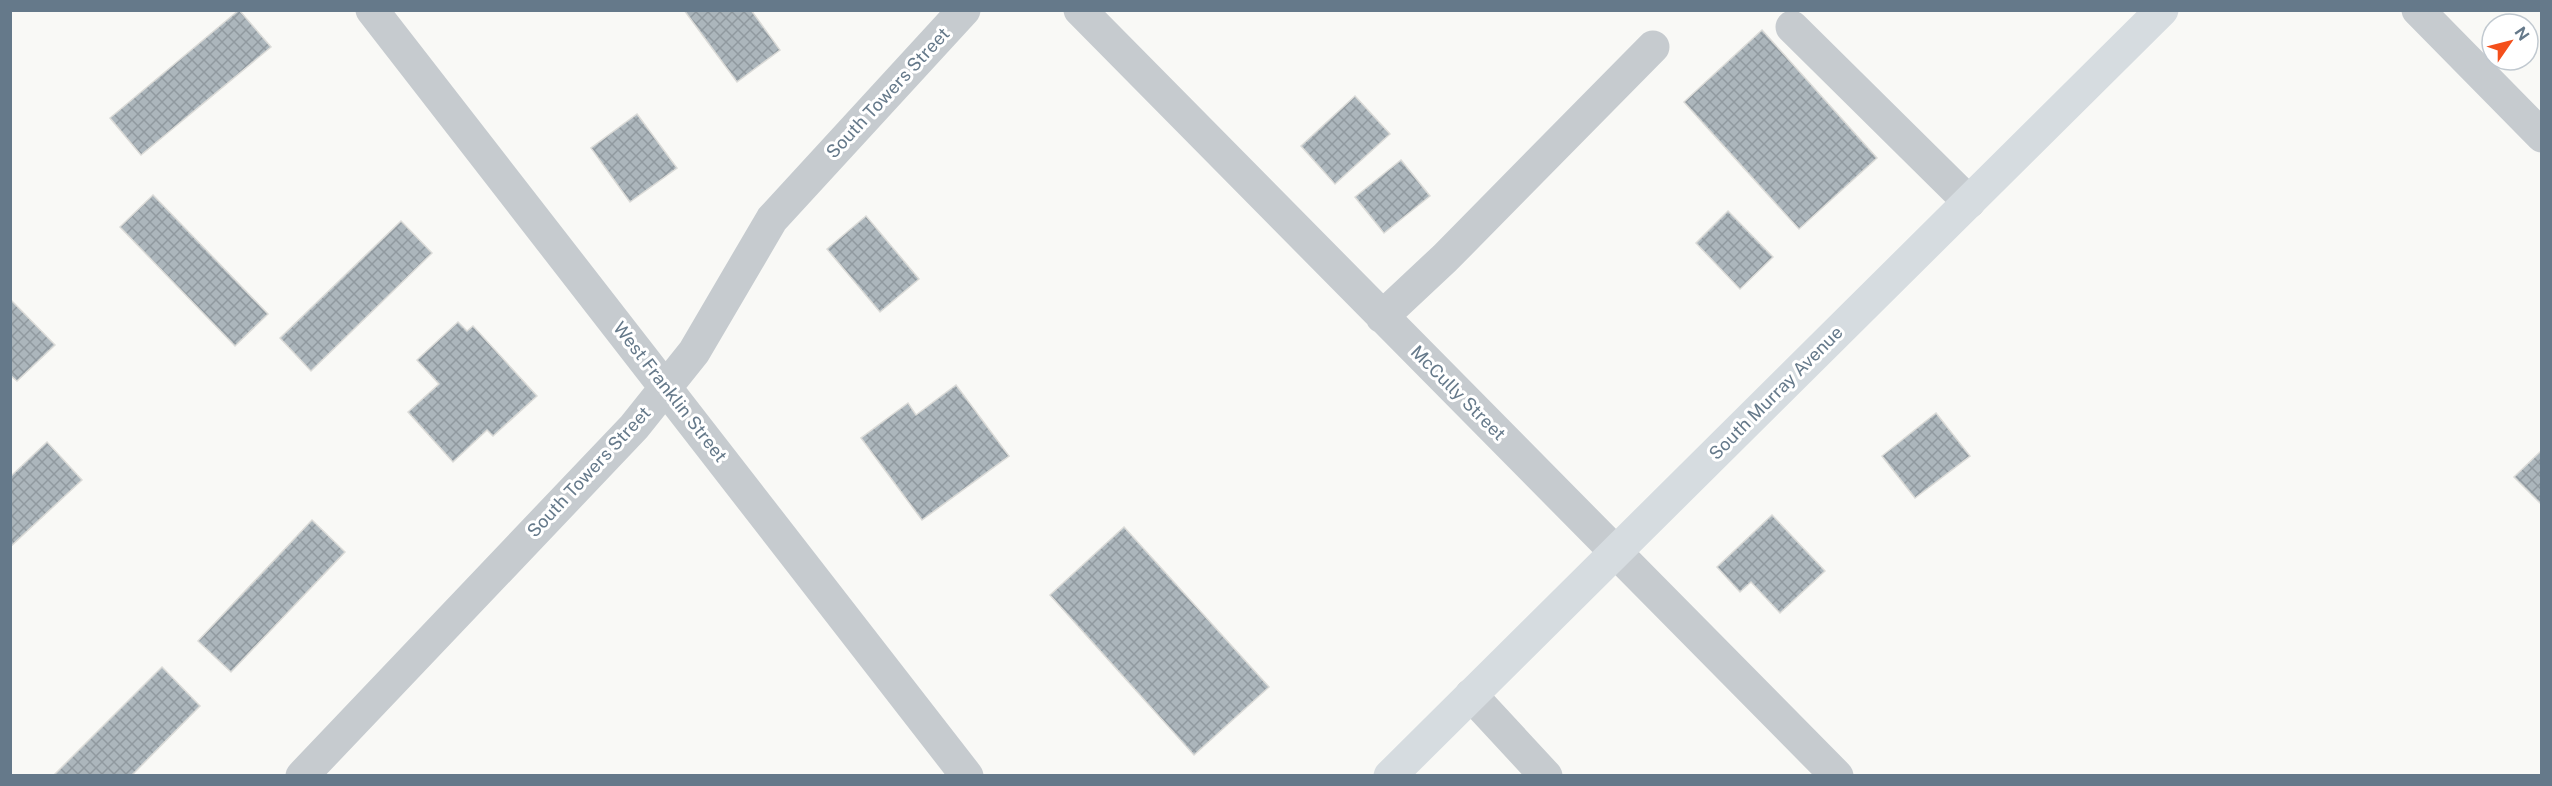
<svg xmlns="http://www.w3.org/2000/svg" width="2552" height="786" viewBox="0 0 2552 786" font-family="'Public Sans',sans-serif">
  <defs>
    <pattern id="building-cross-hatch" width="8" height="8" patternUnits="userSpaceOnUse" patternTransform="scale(1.5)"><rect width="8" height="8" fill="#acb6bc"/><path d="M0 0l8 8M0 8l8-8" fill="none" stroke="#90999f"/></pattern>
  </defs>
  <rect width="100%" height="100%" fill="#f9f9f6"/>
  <path fill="url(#building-cross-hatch)" stroke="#dbdbd8" stroke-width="1.5" d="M239 10 271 47 141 155 110 118Z
    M684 10H751L780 50 737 82Z
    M1762 30 1877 158 1799 229 1684 102Z
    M1355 96 1390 134 1335 184 1301 146Z
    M637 114 677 168 630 202 591 148Z
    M1401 160 1430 196 1384 233 1355 197Z
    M153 195 268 314 235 346 120 227Z
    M1728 211 1773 257 1740 289 1696 243Z
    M866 216 919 279 880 312 827 249Z
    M401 221 432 253 311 371 280 338Z
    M10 299 55 345 17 381 10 375Z
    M458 322 467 331 473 326 537 396 493 436 487 430 453 462 408 412 439 384 417 360Z
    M956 385 1009 456 922 520 861 438 908 403 916 415Z
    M1936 413 1970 456 1915 498 1882 456Z
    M47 442 82 480 10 547V477Z
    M2542 450V505L2514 477Z
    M1772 515 1825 571 1780 613 1751 582 1740 592 1717 567Z
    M312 520 345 552 231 672 198 641Z
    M1124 527 1269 687 1194 755 1050 595Z
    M162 667 200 706 131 776H53Z"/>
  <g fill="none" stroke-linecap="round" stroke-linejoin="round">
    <path stroke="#c6cbcf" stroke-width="33" d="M372 10 967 776
      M1080 10 1837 776
      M2418 10 2542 136
      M1792 27 1969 202
      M1382 317 1445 258 1653 47
      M1471 695 1546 776
      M302 776 634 427 694 352 772 219 964 10"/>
    <path stroke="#d6dce0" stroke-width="33" d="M1390 776 2162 10"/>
  </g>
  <g text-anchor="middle" stroke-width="6" stroke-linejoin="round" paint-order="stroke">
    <g font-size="18" fill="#65798a" stroke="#fff">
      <text transform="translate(888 93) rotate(-47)" y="6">South Towers Street</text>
      <text transform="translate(670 392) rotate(52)" y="6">West Franklin Street</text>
      <text transform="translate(1458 393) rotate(45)" y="6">McCully Street</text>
      <text transform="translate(1776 393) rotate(-45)" y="6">South Murray Avenue</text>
      <text transform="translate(589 472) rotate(-47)" y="6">South Towers Street</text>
    </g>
  </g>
  <rect width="2552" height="786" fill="none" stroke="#65798a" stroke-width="24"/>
  <g transform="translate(2510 42) rotate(55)"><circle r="28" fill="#ffffff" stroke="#c1c9d0" stroke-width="1.5"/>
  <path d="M0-4.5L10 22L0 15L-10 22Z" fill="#f44f1b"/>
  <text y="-9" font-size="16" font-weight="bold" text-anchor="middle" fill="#65798a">N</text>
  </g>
</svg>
